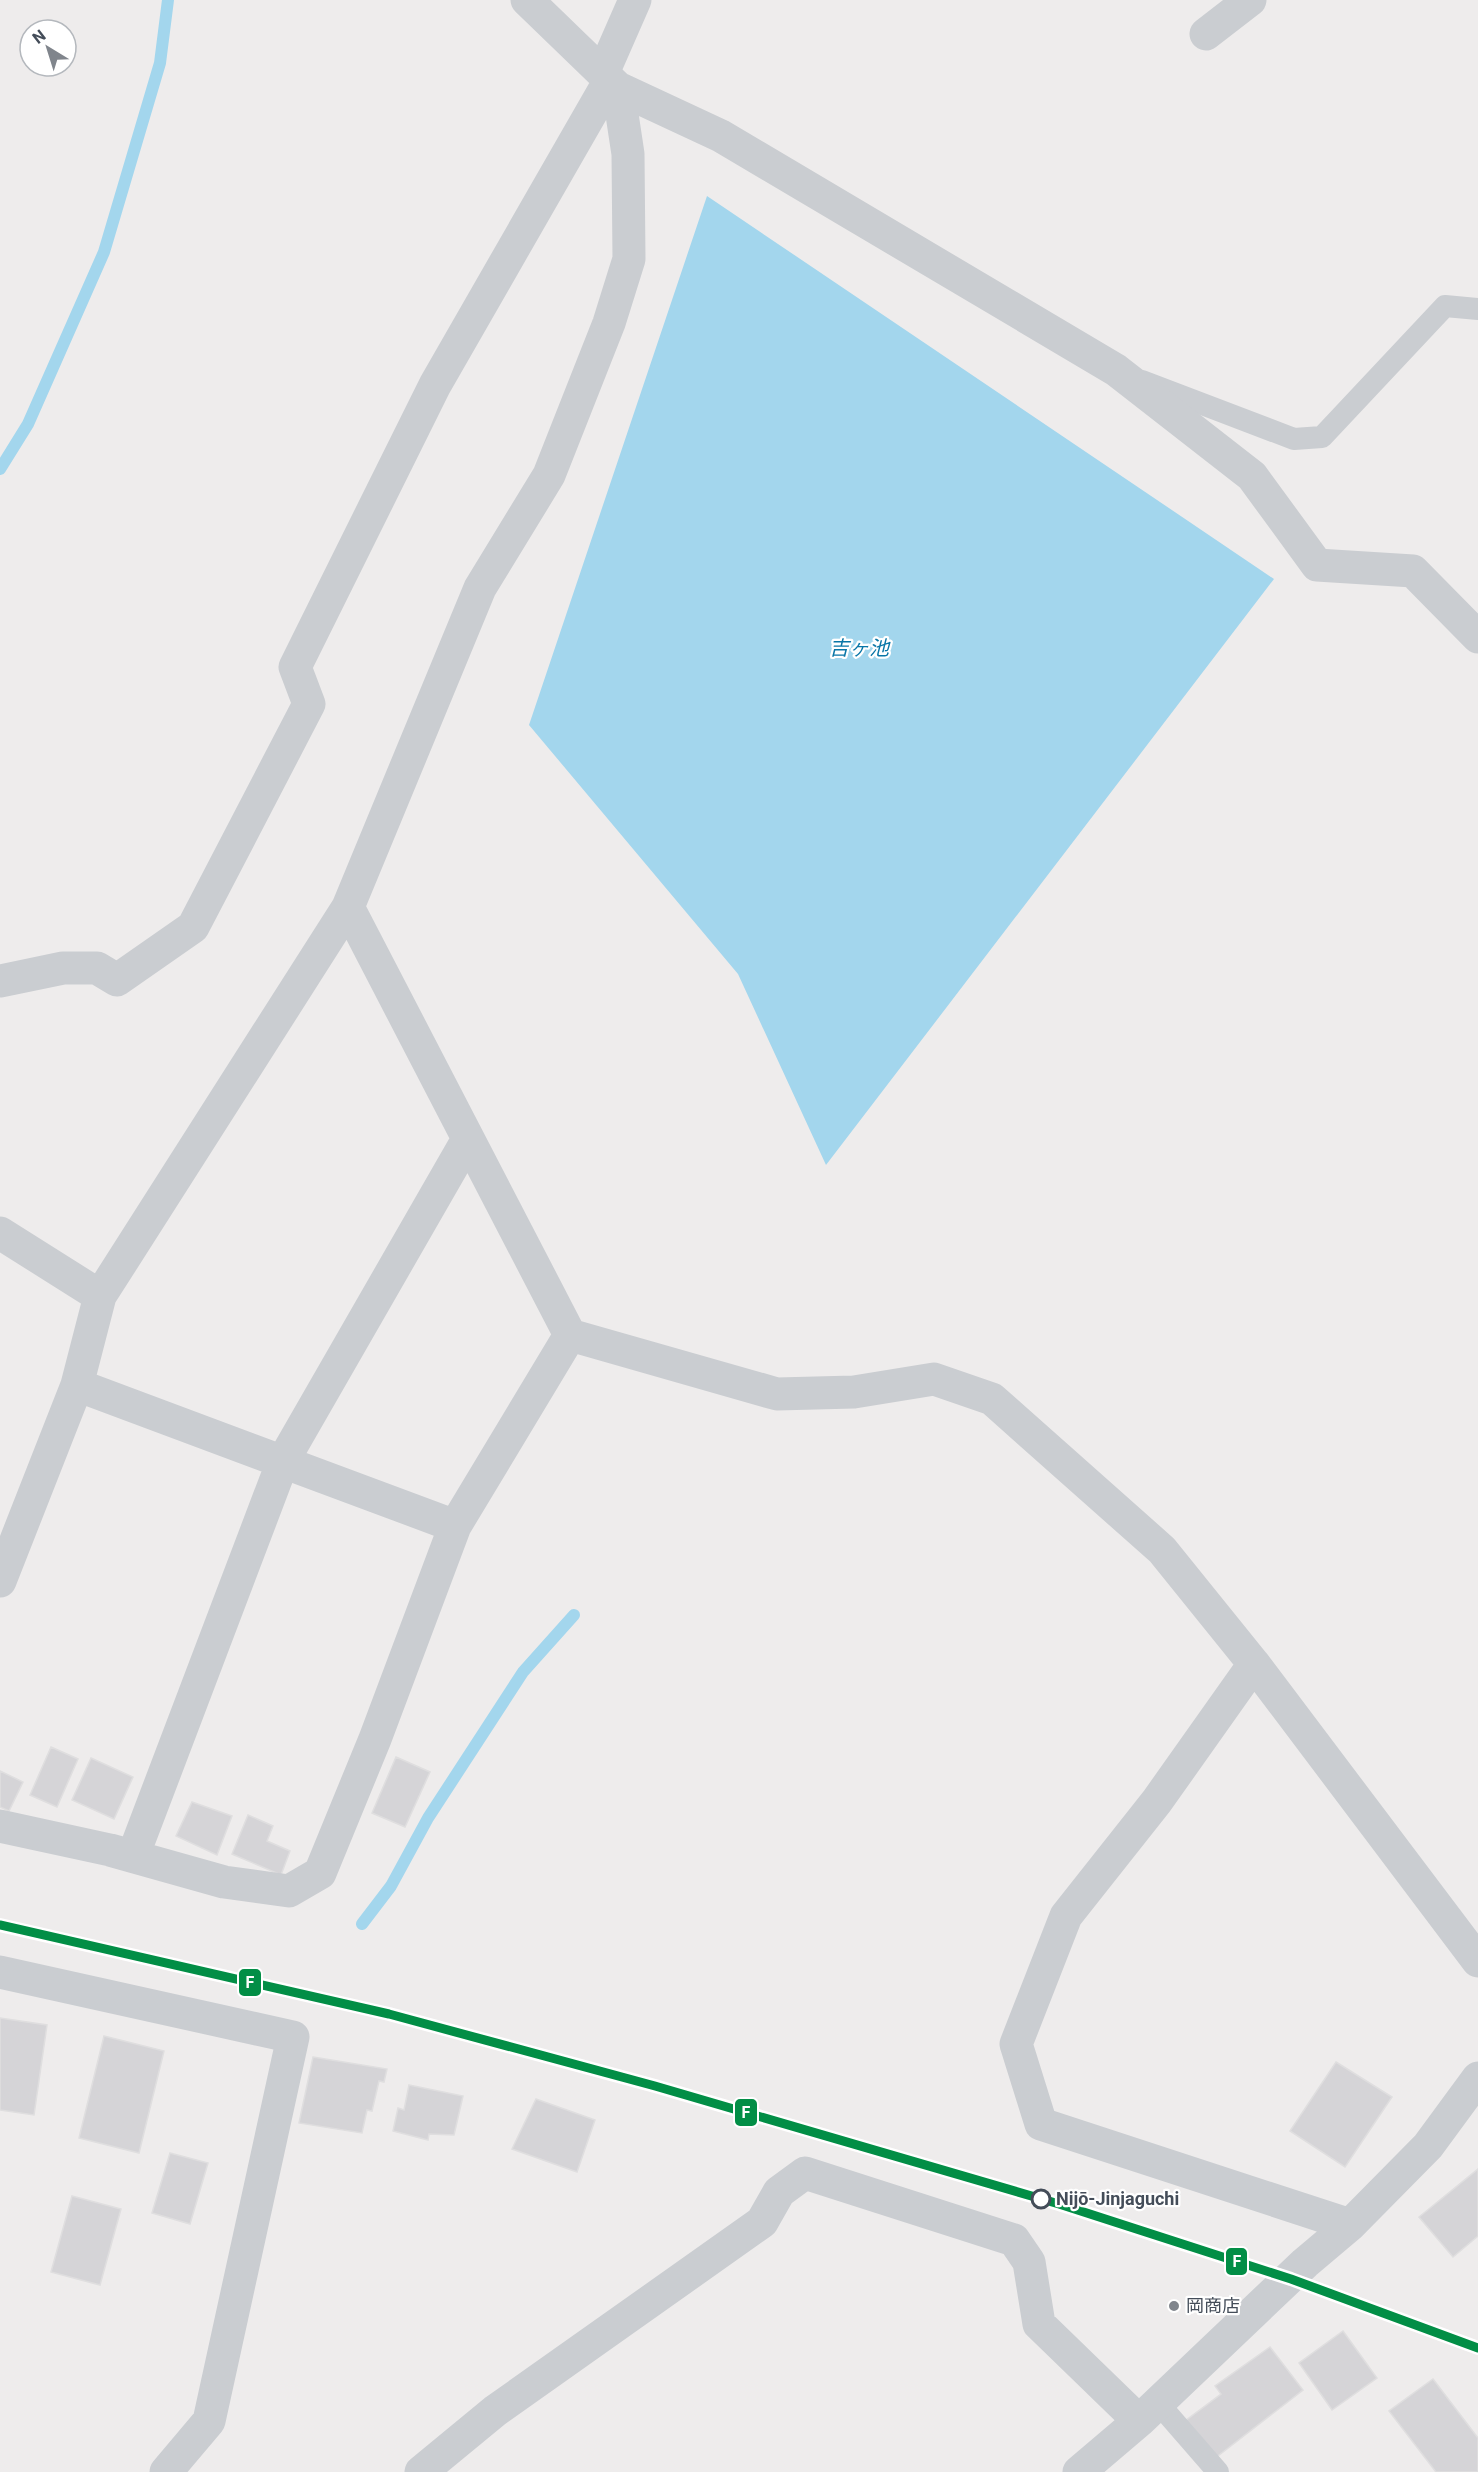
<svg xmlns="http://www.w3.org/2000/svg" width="1478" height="2472" viewBox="0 0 1478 2472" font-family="Roboto,'Noto Sans JP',sans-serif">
  <rect width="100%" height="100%" fill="#eeecec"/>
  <path fill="#a3d6ed" d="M707 196 1274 579 826 1165 738 974 529 725Z"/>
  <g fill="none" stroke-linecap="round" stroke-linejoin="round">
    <path stroke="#a3d6ed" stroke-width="12" d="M0 469 28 424 104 252 160 63 168 0
      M362 1924 391 1886 428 1818 523 1672 574 1615"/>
  </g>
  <path fill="#d5d4d7" stroke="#dfdedf" stroke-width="1.5" d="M51 1747 78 1759 57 1807 30 1795Z
    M396 1757 430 1772 405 1827 372 1813Z
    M91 1758 133 1777 114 1819 72 1800Z
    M0 1771 23 1782 9 1811 0 1807Z
    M192 1802 232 1816 217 1855 176 1836Z
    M248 1815 273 1826 267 1841 290 1851 281 1875 232 1854Z
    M0 2018 47 2025 34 2115 0 2110Z
    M104 2036 164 2051 139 2153 79 2138Z
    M313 2057 387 2069 384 2082 379 2081 372 2111 367 2110 362 2133 299 2123Z
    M1336 2062 1392 2097 1345 2167 1290 2131Z
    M409 2085 463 2096 454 2135 429 2134 428 2140 393 2131 398 2108 404 2110Z
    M536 2099 595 2120 577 2172 512 2149Z
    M170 2153 208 2163 190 2224 152 2213Z
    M1478 2169V2236L1453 2257 1419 2217Z
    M72 2196 121 2209 100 2285 51 2272Z
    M1343 2331 1377 2378 1332 2410 1299 2363Z
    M1270 2347 1303 2390 1214 2459 1185 2421 1221 2394 1215 2386Z
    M1433 2379 1478 2438V2472H1436L1389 2411Z"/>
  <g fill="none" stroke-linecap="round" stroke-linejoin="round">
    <path stroke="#cacdd1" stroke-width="22" d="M1142 381 1294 439 1322 437 1445 306 1478 309
      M1158 2403 1218 2472"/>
    <path stroke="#cacdd1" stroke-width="33" d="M1206 34 1250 0
      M603 73 635 0
      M618 88 721 136 1116 370 1252 476 1317 565 1413 571 1478 637
      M348 907 570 1335 777 1394 854 1392 934 1379 992 1399 1162 1550 1254 1664 1478 1961
      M0 981 63 968H97L117 980 193 927 309 704 295 667 435 385 610 80
      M0 1233 100 1296
      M77 1385 455 1526
      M0 1581 77 1385 100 1296 348 907 480 588 549 475 609 323 629 259 628 154 618 88 527 0
      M1254 1664 1157 1801 1066 1916 1016 2044 1041 2124 1350 2225
      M0 1826 110 1850 224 1882 289 1891 320 1873 375 1739 455 1526 570 1335
      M133 1856 283 1461 468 1139
      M0 1972 293 2037 209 2421 166 2472
      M421 2472 495 2411 762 2222 779 2192 805 2173 1014 2240 1029 2262 1039 2324 1139 2421
      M1079 2472 1139 2421 1305 2263 1350 2225 1428 2146 1478 2078"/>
    <g stroke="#fff" stroke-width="14">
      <path id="rail-1" d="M0 1925 389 2014 655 2086 1059 2204 1291 2279 1478 2348"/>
    </g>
    <use href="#rail-1" stroke="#028e46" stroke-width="9"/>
  </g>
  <circle fill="#fff" stroke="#444d59" stroke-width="3" cx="1041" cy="2199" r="9"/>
  <circle fill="#80858c" stroke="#fff" stroke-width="2" cx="1174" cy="2306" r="6"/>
  <g text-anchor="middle" stroke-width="4.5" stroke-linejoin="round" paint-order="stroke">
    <g font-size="18" font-weight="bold" fill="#444d59" stroke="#fff" text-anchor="start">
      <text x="1056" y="2205">Nijō-Jinjaguchi</text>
    </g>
    <g font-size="18" fill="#444d59" stroke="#fff" text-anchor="start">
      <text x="1186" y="2312">岡商店</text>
    </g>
    <g font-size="20" font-style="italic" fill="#0976a7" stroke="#fff">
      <text x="859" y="655">吉ヶ池</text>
    </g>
  </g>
  <g stroke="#fff" stroke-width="2">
    <rect x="238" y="1968" width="24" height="29" rx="6" fill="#028e46"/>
    <rect x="734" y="2098" width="24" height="29" rx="6" fill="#028e46"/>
    <rect x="1225" y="2247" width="23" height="29" rx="6" fill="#028e46"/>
  </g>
  <g font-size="16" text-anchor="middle" font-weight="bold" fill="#fff">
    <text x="250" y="1988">F</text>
    <text x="746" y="2118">F</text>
    <text x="1237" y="2267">F</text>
  </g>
  <g transform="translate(48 48) rotate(322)"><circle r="28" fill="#ffffff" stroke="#b4b8bd" stroke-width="1.5"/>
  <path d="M0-4.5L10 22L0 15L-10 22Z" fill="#80858c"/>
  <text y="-9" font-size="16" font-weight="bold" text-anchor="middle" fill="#444d59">N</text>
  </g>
</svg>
